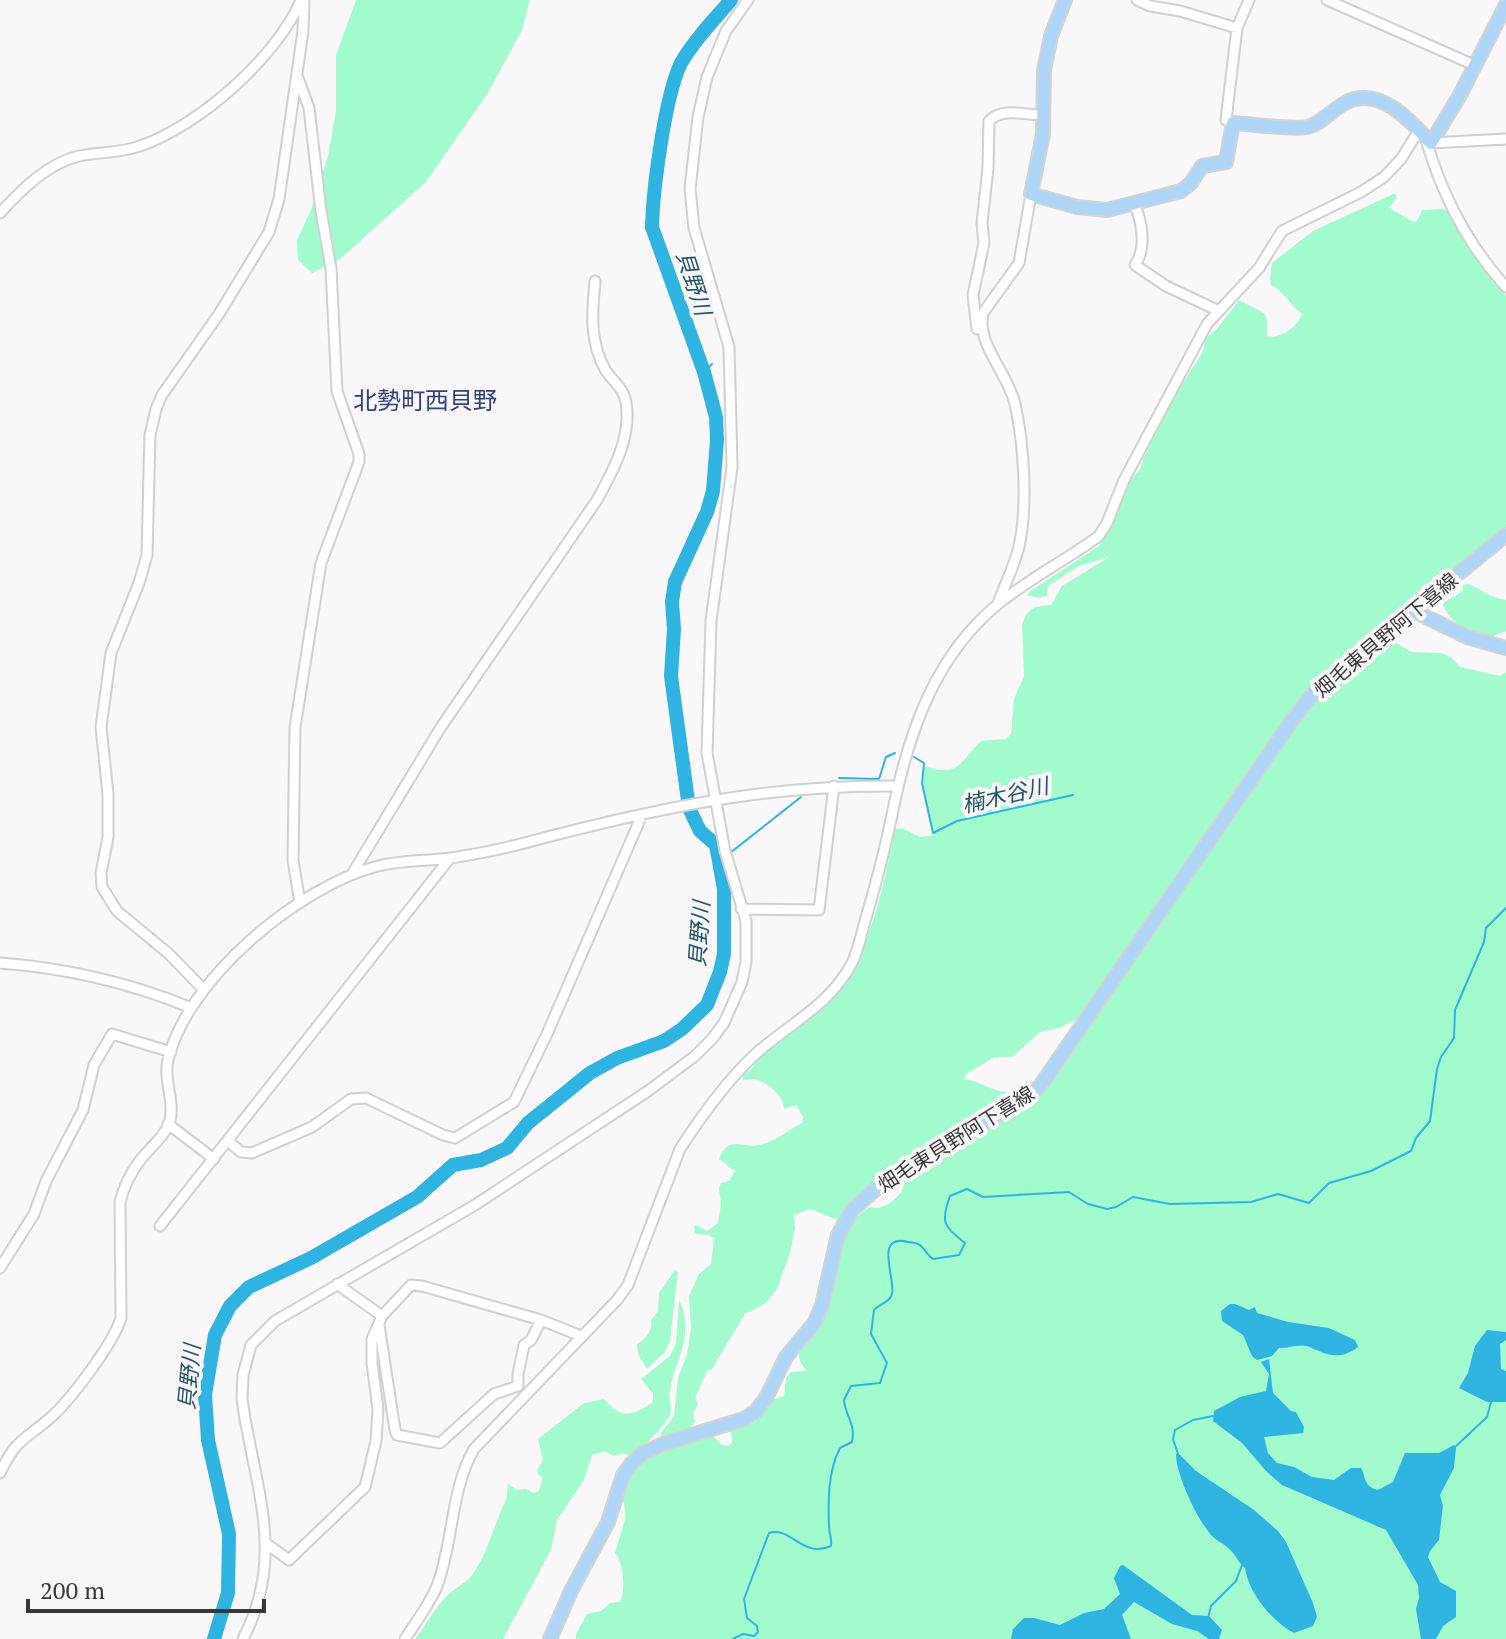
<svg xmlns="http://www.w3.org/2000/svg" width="1506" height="1639" viewBox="0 0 1506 1639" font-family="'PT Serif','Noto Sans JP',serif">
  <rect width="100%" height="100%" fill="#faf7fa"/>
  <path fill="#a1fbcc" d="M356 0H530L522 30 488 93 425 183 340 259 312 273 298 260 297 240 311 210 328 156 336 111V55Z
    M1393 194H1396L1397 198 1389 208 1414 222 1417 221 1422 210 1443 209 1461 214 1506 296V530L1299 701 1276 738 1084 1016 1059 1028 1040 1032 1012 1057H995L966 1074 964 1079C980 1081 991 1091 1006 1092L1013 1101 842 1219H835L810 1209 794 1215 795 1228 790 1253 777 1289 766 1303 745 1314 712 1369 707 1371 695 1398 698 1404 693 1414 695 1422 688 1431 662 1439 660 1434 674 1416 678 1378 687 1355 691 1328 689 1296 699 1274 711 1264 714 1238 709 1235 695 1234 694 1227 696 1225 707 1231 718 1223 721 1204 719 1188 721 1183 729 1181 735 1171 719 1159C729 1132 745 1151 763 1144 776 1140 791 1129 803 1122V1117L796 1105 784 1109C784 1097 769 1083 757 1080 753 1079 748 1080 743 1080V1075C758 1066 753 1062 763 1053 781 1036 804 1025 822 1008 870 962 882 892 895 829H904L920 837 934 835 923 784 924 766C960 778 959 762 981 741L1006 739 1011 734 1014 699 1024 676 1022 624 1027 613 1035 607 1051 605 1062 586 1109 557 1079 566 1048 586 1047 596 1038 598 1027 595 1029 592 1099 546 1132 478 1140 470 1143 459 1178 391 1202 353 1206 338 1217 329 1239 300 1264 313 1267 319V337C1281 338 1297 328 1302 314 1289 304 1285 292 1271 285L1270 279 1272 263 1313 231Z
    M1468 584C1482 589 1490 598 1506 600V631L1486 639C1471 631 1447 622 1443 604 1448 598 1457 597 1463 590V585Z
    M1392 641 1412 652 1441 653 1451 657 1460 667 1500 676 1506 672V1639H576V1634L587 1614 601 1611 610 1603 620 1602C626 1591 624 1563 615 1553L626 1516 622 1495 634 1466 657 1450 711 1434 722 1445 728 1446 732 1443 731 1428 754 1423 772 1400 784 1396 786 1378 791 1372 807 1371C801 1364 797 1358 800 1348 806 1335 821 1328 826 1313 839 1276 831 1232 869 1207L878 1208 889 1204 901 1193 907 1177 961 1141 1017 1113 1031 1102 1053 1077 1288 739 1307 706 1341 675 1362 661 1367 663 1385 651 1384 646Z
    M675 1270 678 1272 670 1341 665 1352 647 1369 638 1354 637 1344C646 1339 653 1330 651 1320L658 1311 659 1293Z
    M679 1300C696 1334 675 1359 670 1390 668 1399 673 1407 670 1415 665 1426 641 1449 632 1457L624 1453 614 1456 605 1451 592 1455 584 1480 557 1520 551 1550 503 1639H415C426 1625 436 1606 449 1594 457 1587 466 1583 473 1574 488 1552 494 1524 505 1502 508 1497 507 1489 508 1484L517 1490 526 1489 534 1493 539 1491 543 1477 538 1475 537 1470 543 1460 538 1439 584 1403 604 1399C607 1402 610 1406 614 1409 628 1419 641 1410 653 1402V1394L641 1379 670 1356 676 1343Z"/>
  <path fill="#2fb3e1" d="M1230 1304H1235L1249 1310 1255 1307 1257 1313 1288 1322 1329 1328 1355 1340 1358 1347C1337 1362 1327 1354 1307 1346 1299 1344 1288 1348 1279 1348L1272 1356 1257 1360 1252 1356 1243 1335 1222 1321 1221 1311Z
    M1487 1330 1506 1332V1340L1500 1344 1501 1369 1506 1371V1402H1487L1459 1388 1468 1373 1475 1346Z
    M1269 1359 1273 1393 1291 1411 1296 1412 1304 1427 1303 1433 1264 1437 1268 1453 1277 1463 1294 1467 1312 1477 1334 1480 1351 1468H1361C1366 1476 1363 1487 1378 1490L1393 1482 1405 1453H1439L1454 1445 1456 1448 1454 1468 1440 1495 1443 1506 1439 1540 1430 1551 1428 1557 1440 1582 1456 1591V1617L1443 1626 1436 1639H1421L1416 1609 1419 1598 1418 1585 1386 1530 1282 1485 1266 1471 1242 1443 1213 1421 1214 1411 1240 1397 1266 1391 1269 1374 1261 1362Z
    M1176 1454H1179L1196 1471 1254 1510 1278 1531 1286 1542 1313 1603 1317 1617 1313 1626 1294 1633C1272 1621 1249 1594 1245 1568 1239 1563 1238 1559 1233 1553 1228 1546 1219 1542 1213 1537 1198 1522 1176 1475 1176 1454Z
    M1123 1565 1192 1615 1209 1616 1222 1630 1219 1639H1209L1197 1631 1172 1624 1134 1602 1122 1615 1131 1639H1011L1013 1629 1024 1618H1034L1060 1625 1084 1613 1104 1609 1120 1594 1114 1578 1120 1566Z"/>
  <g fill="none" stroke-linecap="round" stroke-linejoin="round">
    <path stroke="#2fb3e1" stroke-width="2" d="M704 372 712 364
      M914 757 924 763 922 783 933 833 957 821 1073 795
      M839 778 879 779 886 757 895 753
      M730 853 801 797
      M1455 1447 1487 1417 1491 1402
      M1178 1454 1173 1439 1175 1430 1193 1420 1213 1416
      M1208 1618 1211 1606 1236 1581 1242 1565
      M733 1639 743 1634 754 1636 758 1632 757 1626 747 1618 744 1599 769 1533C791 1526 803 1559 831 1546 832 1537 829 1534 829 1526 828 1501 828 1471 840 1448L852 1442C856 1424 845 1415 844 1400L851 1386 880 1383 887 1363 871 1334 874 1310C880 1304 890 1302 892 1294 896 1279 873 1233 908 1242 913 1243 916 1242 920 1245 925 1249 927 1255 933 1259L959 1255 965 1243C944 1226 940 1223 950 1196L967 1189 983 1197 1069 1192 1088 1204 1107 1209 1116 1207 1133 1197 1170 1204 1251 1202 1278 1194 1309 1203 1329 1183 1371 1171 1411 1151 1416 1138 1430 1121 1437 1069 1441 1057 1454 1038 1455 1010 1484 942 1486 928 1506 908"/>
    <path stroke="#2fb3e1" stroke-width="14" d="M214 1639 228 1593 229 1534 208 1440 205 1395 215 1335 230 1306 249 1287 311 1258 417 1197 453 1165 481 1160 507 1148 528 1123 590 1073 617 1058 664 1041 682 1029 707 1005 720 972 724 954V889L716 845 700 831 689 808 671 676 674 629 672 602 675 582 707 512 713 491 717 440 716 417 704 372 652 227C653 189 665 96 681 63 694 40 714 20 731 0"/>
    <g stroke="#d2cfd2" stroke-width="13">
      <path id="minor" d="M1137 0 1150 6 1180 11 1237 28
        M1327 0 1474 65
        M298 78 309 108 321 211 331 268 337 391 359 454V462L321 563 295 727 293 860 300 903
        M1233 123 1226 120 1237 28 1249 0
        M1431 143H1427C1443 197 1468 245 1506 287
        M1431 143 1506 139
        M1134 203C1142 221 1147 248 1135 265L1166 286 1219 311
        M0 213C21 190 48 163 79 156 99 152 121 153 140 146 199 126 277 57 301 0
        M977 329 973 295 984 243 982 223 988 168 989 121C1003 107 1024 115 1042 115
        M998 604C1004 585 1015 566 1019 546 1028 507 1024 444 1015 404 1008 373 976 344 983 313L1019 263 1031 194
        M352 874 441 727 597 500C613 471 632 437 626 402 624 389 613 381 606 371 589 342 592 312 595 281
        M741 909 819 910 834 786
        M0 963C66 968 128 982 189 1007
        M203 989 169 954 117 911 102 887 101 873 108 837V794L101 727 111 653 139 583 147 555 150 435 156 409 162 395 219 314 269 232 279 199 303 31 304 0
        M168 1124 214 1159
        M228 1141 241 1152 252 1153 312 1127 351 1099 366 1098 443 1135 455 1138 514 1102 547 1034 639 822 640 815
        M160 1226 450 858
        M0 1268 34 1214 46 1181 83 1110 94 1065 112 1034 171 1052
        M337 1284 382 1316
        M379 1325 395 1430 397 1435 440 1443 494 1394 518 1386V1374L524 1345 531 1340 541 1320
        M0 1473C17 1438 22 1442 49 1419 70 1401 113 1344 121 1318L120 1202C124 1186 131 1172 141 1159 150 1148 167 1134 170 1120 175 1101 163 1079 168 1060 187 979 299 886 378 866 402 860 427 861 451 858 477 854 503 849 528 842 653 809 768 784 898 786
        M267 1544 289 1560 365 1487 376 1441 378 1409 372 1363V1339L382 1316 411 1285 422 1286 541 1320 581 1336
        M243 1639C287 1554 254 1487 242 1399L243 1375 251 1345 275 1321 475 1205 648 1091 695 1056 712 1039 724 1023 742 982 746 962V921L725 851 707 753 711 621 732 467 729 347 694 228 690 189 698 117 707 77 726 31 748 0
        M405 1639C416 1622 429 1605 437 1586 454 1541 450 1491 474 1449L617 1300 628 1285 680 1149C702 1115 729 1077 760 1050 793 1022 831 1003 852 963 860 946 862 929 868 911 878 876 887 841 894 805 910 729 936 655 998 604 1029 579 1066 560 1099 536L1107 523 1124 480 1207 324 1259 268 1282 231 1361 192 1384 177 1401 159 1419 130 1420 132"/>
    </g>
    <g stroke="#d3d3d3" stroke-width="16">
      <path id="major" d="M1065 0 1051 36 1044 70 1043 134 1031 194 1077 207 1107 210 1181 191 1191 183 1202 166 1226 162 1233 123C1250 124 1293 130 1307 127 1319 125 1333 110 1343 104 1377 83 1410 120 1431 143L1460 95 1506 5
        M1414 611 1467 637 1506 648
        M550 1639 571 1591 608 1522 623 1475 631 1464 643 1453 663 1444 744 1419 756 1411 766 1398 786 1357 815 1322 822 1305 838 1235 852 1210 875 1190 941 1146 1024 1101 1040 1086 1293 719 1317 689 1506 535"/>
    </g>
    <use href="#minor" stroke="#fff" stroke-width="9"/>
    <use href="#major" stroke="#aed5f7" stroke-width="12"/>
  </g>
  <g text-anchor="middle" stroke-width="8" stroke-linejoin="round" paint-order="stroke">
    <g font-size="20" fill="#393839" stroke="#faf7fa">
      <text transform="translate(1386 635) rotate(-40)" y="7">畑毛東貝野阿下喜線</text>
      <text transform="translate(956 1139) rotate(-32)" y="7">畑毛東貝野阿下喜線</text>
    </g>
    <g font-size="22" font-style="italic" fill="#215467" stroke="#faf7fa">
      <text transform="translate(694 283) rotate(72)" y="8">貝野川</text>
      <text transform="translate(1005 795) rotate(-13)" y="8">楠木谷川</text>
      <text transform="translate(699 934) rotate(-86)" y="8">貝野川</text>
      <text transform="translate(189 1377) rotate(-85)" y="8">貝野川</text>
    </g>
    <g font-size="24" fill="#2d437c" stroke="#faf7fa">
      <text x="425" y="409">北勢町西貝野</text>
    </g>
  </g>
  <path d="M28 1599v12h236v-12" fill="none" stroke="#393839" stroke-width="4"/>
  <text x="40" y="1599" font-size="24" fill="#393839" stroke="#faf7fa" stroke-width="6" paint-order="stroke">200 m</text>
</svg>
